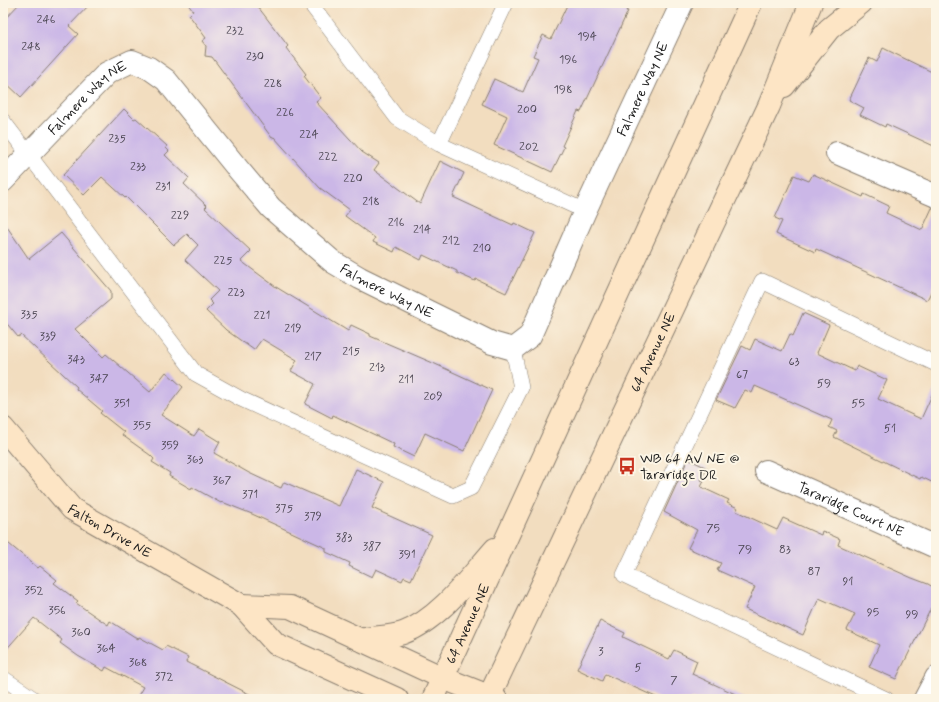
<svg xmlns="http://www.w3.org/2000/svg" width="939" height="702" viewBox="0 0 939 702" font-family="Mynerve,sans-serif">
  <rect width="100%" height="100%" fill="#fcf5e5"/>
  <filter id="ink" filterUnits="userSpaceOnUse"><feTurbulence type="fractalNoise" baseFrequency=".025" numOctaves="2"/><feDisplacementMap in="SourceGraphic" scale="8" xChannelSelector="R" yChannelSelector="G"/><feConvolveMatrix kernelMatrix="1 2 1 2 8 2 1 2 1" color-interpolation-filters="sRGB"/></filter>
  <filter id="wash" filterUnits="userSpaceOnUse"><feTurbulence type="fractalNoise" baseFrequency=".012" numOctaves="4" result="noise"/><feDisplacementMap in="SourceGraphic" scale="16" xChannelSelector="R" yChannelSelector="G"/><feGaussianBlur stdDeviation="0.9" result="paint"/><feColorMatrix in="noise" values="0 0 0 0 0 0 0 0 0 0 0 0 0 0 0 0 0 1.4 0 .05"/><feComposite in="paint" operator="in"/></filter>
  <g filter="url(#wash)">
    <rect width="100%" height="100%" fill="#f2ddbf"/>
    <g id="blocks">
      <path fill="#cbb7e7" d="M20 3H91L69 26 78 34 21 97 3 80V21Z
        M187 3H255L288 46 286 48 306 74 304 76 321 98 316 102 362 152 379 163 374 170 420 204 440 161 464 173 453 197 513 225 514 223 535 233 506 293 476 279 475 281 457 273V271L423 255 421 260 396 247 394 252 373 242 375 238 345 216 350 210 320 188 274 137 272 138 212 57 205 56 206 46 202 41 206 38 189 15 193 11Z
        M568 3H630L626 11H628L581 112 578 111 562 146 564 147 552 172 494 145 507 116 482 104 494 79 523 92 538 58 533 56 543 35 551 39Z
        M883 48 936 74V147L886 124 885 127 860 115 864 108 849 100 869 58 877 62Z
        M124 109 134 119 136 118 167 146 166 148 169 151 165 155 189 178 184 184 207 206 205 208 251 251 241 261 276 287 348 331 351 325 370 334V336L433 363 492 390 464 451 425 433 414 457 393 447 394 444 333 415 332 418 305 404 315 384 291 371 297 360 262 339 254 350 226 330 206 311 213 304 209 300 218 291 185 260 198 245 187 234 174 245 126 197 125 198 102 177 84 195 63 175Z
        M813 174 863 197 864 194 889 206 886 213 922 230 932 208H936V282L927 300 816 249 815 252 776 234 782 221 775 218 794 175 809 181Z
        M3 221 29 259 61 233 111 291V299L75 329 103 357 106 354 150 392 166 372 183 387 161 415 194 436 199 429 220 442 214 453 249 473 281 488 284 482 339 506 356 469 384 482 372 508 432 535 411 580 404 577 402 581 376 569 372 577 349 566 350 563 326 552V548L252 514 222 502 221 503 192 487 191 489 169 476 170 473 152 462 154 459 150 455 122 435 124 432 100 413 102 411 76 389 77 387 21 335 18 337 3 319Z
        M803 313 829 325 817 353 855 371 857 366 887 380 878 399 921 419 936 386V484L921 477 920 479 834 437 837 431 829 427 832 420 755 386 752 393 745 390 735 408 716 400 742 346 750 350 755 339 782 351 790 334 793 336Z
        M688 459 707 468 701 480 704 481 701 487 729 500 727 503 738 508 736 511 777 530 783 518 821 535 822 531 840 539 838 545 912 578 928 584 936 589V598L896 679 869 667 879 645 847 630 855 614 819 598 803 635 745 609 755 587 717 570 721 563 688 548 697 530 664 512Z
        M3 539 38 568 40 566 57 580 54 583 78 601 76 603 108 625 110 621 138 639 139 637 163 650 166 646 188 657 186 662 259 699H136L143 687 106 667 104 671 78 656 60 643 62 640 34 618 3 653Z
        M600 621 625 633 623 637 669 659 674 650 697 661 692 674 746 699H660L605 674 602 681 577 669Z"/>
    </g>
  </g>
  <g filter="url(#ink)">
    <use href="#blocks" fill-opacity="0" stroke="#877c6e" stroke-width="1"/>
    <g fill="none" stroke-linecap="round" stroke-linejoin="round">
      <g stroke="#877c6e" stroke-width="16">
        <path id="lane" d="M310 3 397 118 439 144 506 3
          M3 121 196 374 241 399 453 496 471 488 521 388 513 349
          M439 144 585 211
          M3 678 34 699
          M886 699 624 575 762 281 936 364"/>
      </g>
      <g stroke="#877c6e" stroke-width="24">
        <g id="street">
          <path d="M837 153 936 196"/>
          <path id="s1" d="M3 181 107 73 132 61 149 68 166 80 238 169 271 208 333 262 360 278 492 343 513 349 530 336 585 211 682 3"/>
          <path id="s2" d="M766 471 936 547"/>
          <path d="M925 699 936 678"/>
        </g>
      </g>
      <g stroke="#877c6e" stroke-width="24">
        <g id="secondary">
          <path d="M784 86 829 29 861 3"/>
          <path id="s3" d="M3 428 72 509 241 605 276 644 397 699"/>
          <path d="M241 605 290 607 443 678 496 699"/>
          <path d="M360 640C374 637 390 637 403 633 439 620 470 577 495 549"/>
          <path id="s4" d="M433 699 751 3"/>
          <path id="s5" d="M488 699 769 106 811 3"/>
        </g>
      </g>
      <use href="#lane" stroke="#fff" stroke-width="15"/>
      <use href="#street" stroke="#fff" stroke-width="22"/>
      <use href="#secondary" stroke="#fde5c5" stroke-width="22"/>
    </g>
  </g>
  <defs>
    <g id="bus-bare" transform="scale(1.38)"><path d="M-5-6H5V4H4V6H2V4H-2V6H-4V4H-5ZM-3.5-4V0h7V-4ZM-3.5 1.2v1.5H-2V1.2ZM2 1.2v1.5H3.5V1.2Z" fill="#c8321e" stroke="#fcf5e5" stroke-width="2.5" paint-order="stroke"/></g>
  </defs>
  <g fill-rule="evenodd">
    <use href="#bus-bare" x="627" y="466"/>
  </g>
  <g text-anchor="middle" stroke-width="4" stroke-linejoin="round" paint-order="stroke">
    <g font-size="12" fill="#48434f">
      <text x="46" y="23">246</text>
      <text x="235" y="34">232</text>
      <text x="587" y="40">194</text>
      <text x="31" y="50">248</text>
      <text x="255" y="60">230</text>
      <text x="568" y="63">196</text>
      <text x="273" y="87">228</text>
      <text x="563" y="93">198</text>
      <text x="527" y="113">200</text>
      <text x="285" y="116">226</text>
      <text x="309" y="138">224</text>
      <text x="117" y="142">235</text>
      <text x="529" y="150">202</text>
      <text x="328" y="160">222</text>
      <text x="138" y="170">233</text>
      <text x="353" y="182">220</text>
      <text x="163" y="190">231</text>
      <text x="371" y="205">218</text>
      <text x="180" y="219">229</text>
      <text x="396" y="226">216</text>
      <text x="422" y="233">214</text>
      <text x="451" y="244">212</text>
      <text x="482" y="252">210</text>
      <text x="223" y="264">225</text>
      <text x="236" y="296">223</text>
      <text x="29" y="318">335</text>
      <text x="262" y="319">221</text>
      <text x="293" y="332">219</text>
      <text x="48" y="340">339</text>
      <text x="351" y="355">215</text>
      <text x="313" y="360">217</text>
      <text x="76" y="363">343</text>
      <text x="794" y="365">63</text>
      <text x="377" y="371">213</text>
      <text x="742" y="378">67</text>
      <text x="99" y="382">347</text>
      <text x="406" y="383">211</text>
      <text x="824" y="387">59</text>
      <text x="433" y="400">209</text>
      <text x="122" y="407">351</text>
      <text x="858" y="407">55</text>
      <text x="142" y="429">355</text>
      <text x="890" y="432">51</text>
      <text x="170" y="449">359</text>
      <text x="195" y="463">363</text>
      <text x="222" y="484">367</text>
      <text x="250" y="498">371</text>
      <text x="284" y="512">375</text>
      <text x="313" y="520">379</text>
      <text x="713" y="532">75</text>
      <text x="344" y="541">383</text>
      <text x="372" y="550">387</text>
      <text x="745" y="553">79</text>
      <text x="785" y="553">83</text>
      <text x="407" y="558">391</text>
      <text x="814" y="575">87</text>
      <text x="848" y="585">91</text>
      <text x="34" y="594">352</text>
      <text x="57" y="614">356</text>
      <text x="873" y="616">95</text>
      <text x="912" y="618">99</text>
      <text x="81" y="636">360</text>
      <text x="106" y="652">364</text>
      <text x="601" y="655">3</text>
      <text x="138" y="666">368</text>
      <text x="638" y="671">5</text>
      <text x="164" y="680">372</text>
      <text x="674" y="684">7</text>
    </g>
    <g font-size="14" fill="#1c1c1c" stroke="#fcf5e5">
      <text dy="5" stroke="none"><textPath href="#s1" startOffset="958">Falmere Way NE</textPath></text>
      <text dy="5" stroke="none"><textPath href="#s1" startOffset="119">Falmere Way NE</textPath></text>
      <text dy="5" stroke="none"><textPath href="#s1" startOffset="526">Falmere Way NE</textPath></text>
      <text dy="5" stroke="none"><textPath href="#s5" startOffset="384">64 Avenue NE</textPath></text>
      <text dy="5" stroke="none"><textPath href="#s2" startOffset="93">Tararidge Court NE</textPath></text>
      <text dy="5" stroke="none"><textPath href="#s3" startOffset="150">Falton Drive NE</textPath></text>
      <text dy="5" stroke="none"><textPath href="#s4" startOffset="83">64 Avenue NE</textPath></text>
    </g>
    <g font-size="14" fill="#1c1c1c" stroke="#fcf5e5" text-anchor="start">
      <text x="640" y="463">WB 64 AV NE @<tspan x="640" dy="16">Tararidge DR</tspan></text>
    </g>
  </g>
  <rect width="939" height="702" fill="none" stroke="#fcf5e5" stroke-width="16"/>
</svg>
